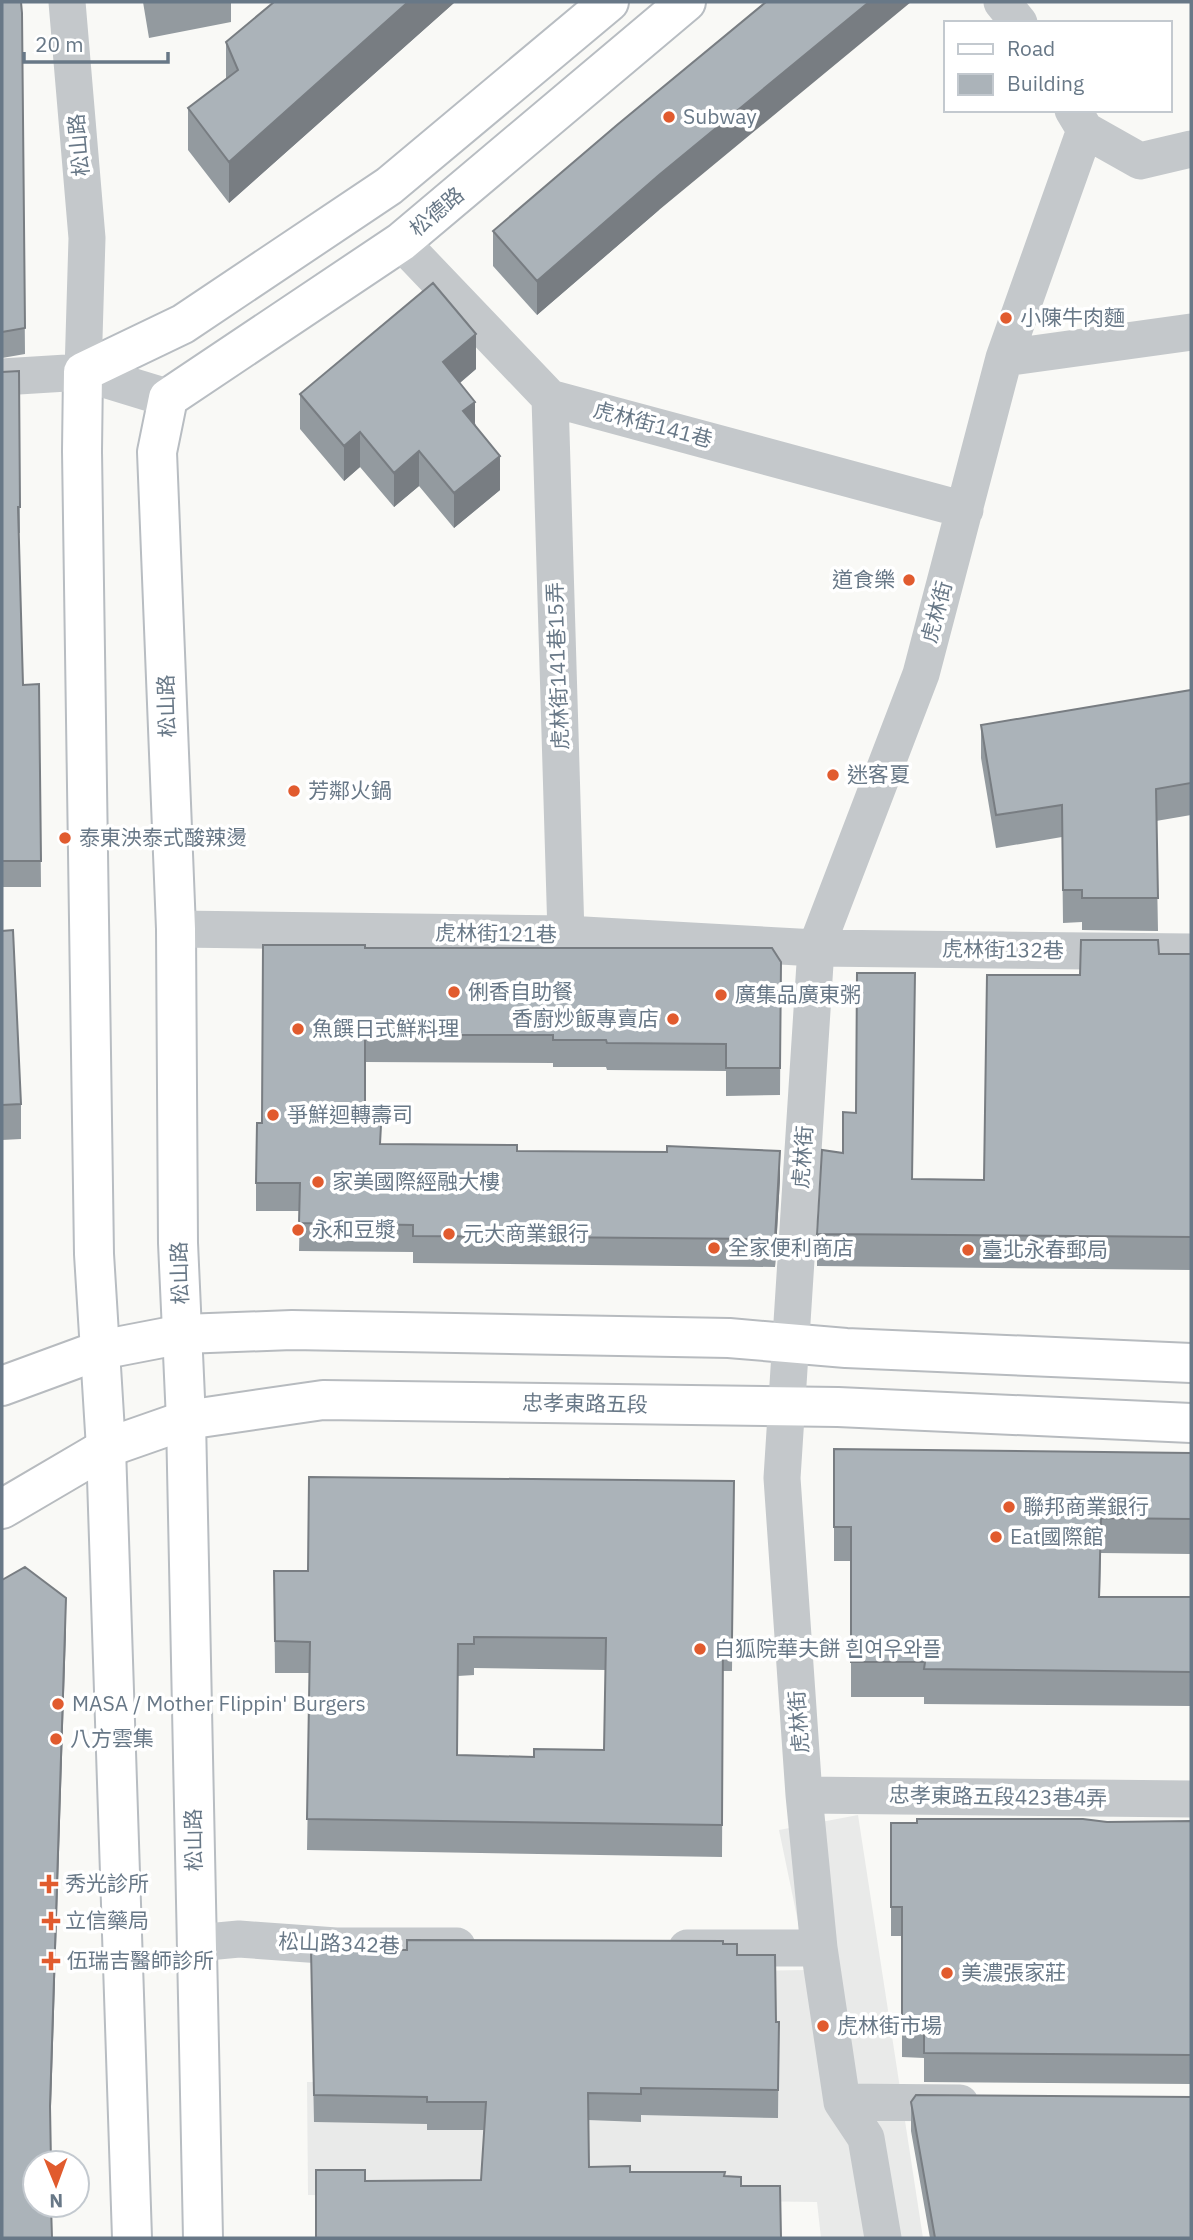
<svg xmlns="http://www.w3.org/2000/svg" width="1193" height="2240" viewBox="0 0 1193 2240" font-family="'IBM Plex Sans','Noto Sans TC','Noto Sans KR',sans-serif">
  <rect width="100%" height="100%" fill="#f9f9f6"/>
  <path fill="#e9eae9" d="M858 1815 923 2238H821L817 2202 308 2195 307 2082 757 2081 753 1971 808 1970 779 1830Z"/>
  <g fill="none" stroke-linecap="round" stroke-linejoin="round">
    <g stroke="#b8bdc2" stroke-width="42">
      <path id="secondary" d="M132 2238 106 1448 94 1254 82 451 83 372 183 324 389 186 609 2
        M203 2238 186 1420 178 1243 176 929 157 452 168 398 401 242 686 2"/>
    </g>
    <g stroke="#b7bbbf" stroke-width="42">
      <path id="primary" d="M2 1386 100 1350 183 1334 292 1330 729 1338 846 1348 1191 1363
        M2 1509 106 1448 186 1420 323 1400 838 1407 1191 1423"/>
    </g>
    <path stroke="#c4c8cb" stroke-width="37" d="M1002 2 1019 23
      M1085 130 1140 161 1191 149
      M401 242 550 398 965 510
      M1004 358 1191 332
      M2 377 83 372 87 238 67 2
      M550 398 566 934
      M176 929 566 934 816 948 1191 952
      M804 1795 1191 1799
      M196 1943 239 1939 336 1946H457
      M687 1948H819
      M842 2102 960 2103
      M883 2238 866 2138 842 2102 819 1948 804 1795 782 1478 816 948 921 674 1004 358 1085 130 1073 110"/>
    <path stroke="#c4c8cb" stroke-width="38" d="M83 372 168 398"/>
    <use href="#secondary" stroke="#fff" stroke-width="38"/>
    <use href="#primary" stroke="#fff" stroke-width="38"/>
  </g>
  <path fill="#939a9f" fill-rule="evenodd" d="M2 2 22 13 25 354 2 358Z
    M143 2H231V22L149 38Z
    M274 2H455L229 203 188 150V108L226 79V42Z
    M659 210 537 315 493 266V231Z
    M476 369 460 383 500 490 454 528 419 486 394 507 360 467 344 481 300 429V394Z
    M19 371 20 533H19L23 685 39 684 41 887H2V372Z
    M1191 690V815L1156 821 1158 931 1082 930V922L1063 923 1062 837 996 848 981 758V725Z
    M2 931 21 1104V1139L2 1140Z
    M365 948 781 962 780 1095 726 1096V1071L607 1070 606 1067H553V1063L365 1062V1125L381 1144 517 1151 780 1178 775 1267 413 1263V1252L299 1251 300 1211H256V1183L262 1123Z
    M1159 954H1191V1270L817 1266V1234L856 1113 913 1179 984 1180 1080 975Z
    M834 1449 1191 1453V1554L1101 1553 1100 1597H1191V1706L924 1704V1697H851V1561H834Z
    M734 1481 732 1671H723L722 1857 307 1850 310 1673H275L274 1571H308ZM474 1668 606 1670 604 1750 534 1757 458 1755V1676L474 1675Z
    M1191 1821V2084L924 2082V2058L902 2057V1936H891V1823Z
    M723 1944 737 1955 776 2022H779L778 2118 641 2115V2122L588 2120 589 2167 630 2172 725 2176 741 2186 365 2181 481 2180 484 2130H427V2124L314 2122 311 1976 407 1950Z
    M911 2102 1191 2238H930L911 2131Z"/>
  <path fill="#787d82" d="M408 2H455L229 203V162Z
    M869 2H911L659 210 537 315V281L659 175Z
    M476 334V369L443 397V362Z
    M475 402V436L463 411Z
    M360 432V467L344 481V446Z
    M419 451V486L394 507V473Z
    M500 456V490L454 528V493Z
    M780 1151V1178L775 1267V1239Z
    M66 1598V1631L50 2139V2106Z"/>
  <path fill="#abb3b9" stroke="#787d82" stroke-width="2" fill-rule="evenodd" d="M2 2H21L22 13 25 328 2 332Z
    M274 2H408L229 162 188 108 238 70 226 42Z
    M766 2H869L659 175 537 281 493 231 617 125Z
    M433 283 476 334 443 362 475 402 463 411 500 456 454 493 419 451 394 473 360 432 344 446 300 394Z
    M19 371 20 507H18L23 685 39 684 41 861H2V372Z
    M1191 690V783L1156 789 1158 898H1082V890H1063L1062 805 996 815 981 725Z
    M13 930 21 1104 2 1105V931Z
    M1081 940H1158L1159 954H1191V1237L817 1234 822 1150 843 1153V1112L856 1113 857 973H915L912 1179 984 1180 987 975H1080Z
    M263 945H365V948H772L781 962 780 1068H726V1044L607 1043 606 1040H553V1035H365V1125H381L380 1144 517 1145V1151L667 1152V1146L780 1151 775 1239 413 1236V1225L299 1223 300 1183H256L257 1123H262Z
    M834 1449 1191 1453V1519L1101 1518 1099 1597H1191V1672L924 1669 925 1662H851V1527H834Z
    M309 1477 734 1481 732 1640 723 1639 722 1825 307 1819 310 1642 275 1641 274 1571H308ZM474 1637 606 1638 604 1750 534 1749V1757L457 1755 458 1644H474Z
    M25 1567 66 1598 50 2106 51 2163H35V2205H51L52 2238H2V1580Z
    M917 1819H1083L1107 1822 1191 1821V2055L924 2053V2029L902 2028V1907H891V1823H917Z
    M407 1940 723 1941V1944H737V1955H775L776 2022H779L778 2090 641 2088V2094L588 2093 589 2167 630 2166V2172H725L724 2176 741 2177V2186H780L781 2238H316V2170H365V2181L481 2180 486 2102H427V2097L314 2095 311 1949 407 1950Z
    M916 2095 1191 2097V2238H935L911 2102Z"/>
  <g fill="#e15b2e" stroke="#fff" stroke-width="2.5">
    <circle cx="669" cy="117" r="7"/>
    <circle cx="1006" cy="318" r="7"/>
    <circle cx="909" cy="580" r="7"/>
    <circle cx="833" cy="775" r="7"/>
    <circle cx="294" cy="791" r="7"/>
    <circle cx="65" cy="838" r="7"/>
    <circle cx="454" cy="992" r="7"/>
    <circle cx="721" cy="995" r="7"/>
    <circle cx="673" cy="1019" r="7"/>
    <circle cx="298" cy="1029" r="7"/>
    <circle cx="273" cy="1115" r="7"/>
    <circle cx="318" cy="1182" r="7"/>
    <circle cx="298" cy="1230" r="7"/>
    <circle cx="449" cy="1234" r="7"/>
    <circle cx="714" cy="1248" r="7"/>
    <circle cx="968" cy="1250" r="7"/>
    <circle cx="1009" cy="1507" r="7"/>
    <circle cx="996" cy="1537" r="7"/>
    <circle cx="700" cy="1649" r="7"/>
    <circle cx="58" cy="1704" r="7"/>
    <circle cx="56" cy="1739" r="7"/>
    <path d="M45.5 1873.5h7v7h7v7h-7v7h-7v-7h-7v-7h7z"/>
    <path d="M47.5 1910.5h7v7h7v7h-7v7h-7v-7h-7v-7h7z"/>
    <path d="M47.5 1950.5h7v7h7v7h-7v7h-7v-7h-7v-7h7z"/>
    <circle cx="947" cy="1973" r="7"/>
    <circle cx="823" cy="2026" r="7"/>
  </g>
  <g text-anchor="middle" stroke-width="7" stroke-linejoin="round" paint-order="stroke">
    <g font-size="21" fill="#687887" stroke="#fff" text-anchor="start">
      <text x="683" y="124">Subway</text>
      <text x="1020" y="325">小陳牛肉麵</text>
      <text x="895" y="587" text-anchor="end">道食樂</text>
      <text x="847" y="782">迷客夏</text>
      <text x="308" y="798">芳鄰火鍋</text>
      <text x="79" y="845">泰東泱泰式酸辣燙</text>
      <text x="468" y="999">俐香自助餐</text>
      <text x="735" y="1002">廣集品廣東粥</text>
      <text x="659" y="1026" text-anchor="end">香廚炒飯專賣店</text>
      <text x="312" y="1036">魚饌日式鮮料理</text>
      <text x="287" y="1122">爭鮮迴轉壽司</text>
      <text x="332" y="1189">家美國際經融大樓</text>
      <text x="312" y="1237">永和豆漿</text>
      <text x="463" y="1241">元大商業銀行</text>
      <text x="728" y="1255">全家便利商店</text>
      <text x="982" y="1257">臺北永春郵局</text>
      <text x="1023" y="1514">聯邦商業銀行</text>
      <text x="1010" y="1544">Eat國際館</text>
      <text x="714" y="1656">白狐院華夫餅 흰여우와플</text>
      <text x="72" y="1711">MASA / Mother Flippin' Burgers</text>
      <text x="70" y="1746">八方雲集</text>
      <text x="65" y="1891">秀光診所</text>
      <text x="65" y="1928">立信藥局</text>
      <text x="67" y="1968">伍瑞吉醫師診所</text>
      <text x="961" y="1980">美濃張家莊</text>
      <text x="837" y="2033">虎林街市場</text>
    </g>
    <g font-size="21" fill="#687887" stroke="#fff">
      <text transform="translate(79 145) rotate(-95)" y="7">松山路</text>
      <text transform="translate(437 212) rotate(-40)" y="7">松德路</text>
      <text transform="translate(653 425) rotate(15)" y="7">虎林街141巷</text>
      <text transform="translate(937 612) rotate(-75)" y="7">虎林街</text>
      <text transform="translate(558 666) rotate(-92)" y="7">虎林街141巷15弄</text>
      <text transform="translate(167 706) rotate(-92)" y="7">松山路</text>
      <text transform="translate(496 934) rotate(1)" y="7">虎林街121巷</text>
      <text transform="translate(1003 950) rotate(1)" y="7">虎林街132巷</text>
      <text transform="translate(803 1157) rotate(-86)" y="7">虎林街</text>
      <text transform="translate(180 1273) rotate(-92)" y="7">松山路</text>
      <text transform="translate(585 1404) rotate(1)" y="7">忠孝東路五段</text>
      <text transform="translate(799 1722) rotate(-94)" y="7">虎林街</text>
      <text transform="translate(998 1797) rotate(1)" y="7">忠孝東路五段423巷4弄</text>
      <text transform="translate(194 1840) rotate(-91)" y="7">松山路</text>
      <text transform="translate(339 1944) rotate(2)" y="7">松山路342巷</text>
    </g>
  </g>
  <rect width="1193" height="2240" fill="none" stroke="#687887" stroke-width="7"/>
  <rect x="944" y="21" width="228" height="91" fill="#ffffff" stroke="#c3c9cf" stroke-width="2"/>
  <rect x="958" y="44" width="35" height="10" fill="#ffffff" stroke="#c3c9cf" stroke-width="2"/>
  <text x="1007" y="56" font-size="21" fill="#687887">Road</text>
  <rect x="958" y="74" width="35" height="21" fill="#abb3b9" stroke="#c3c9cf" stroke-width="2"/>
  <text x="1007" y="91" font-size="21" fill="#687887">Building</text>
  <g transform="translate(56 2184) rotate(179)"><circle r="33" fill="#ffffff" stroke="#c3c9cf" stroke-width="2"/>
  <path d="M0-5L12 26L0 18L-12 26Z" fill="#e15b2e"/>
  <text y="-10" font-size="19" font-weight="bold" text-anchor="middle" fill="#687887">N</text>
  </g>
  <path d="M24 52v10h144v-10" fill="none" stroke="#687887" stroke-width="3.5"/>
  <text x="35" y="52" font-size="21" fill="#687887" stroke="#ffffff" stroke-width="5" paint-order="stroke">20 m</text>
</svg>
